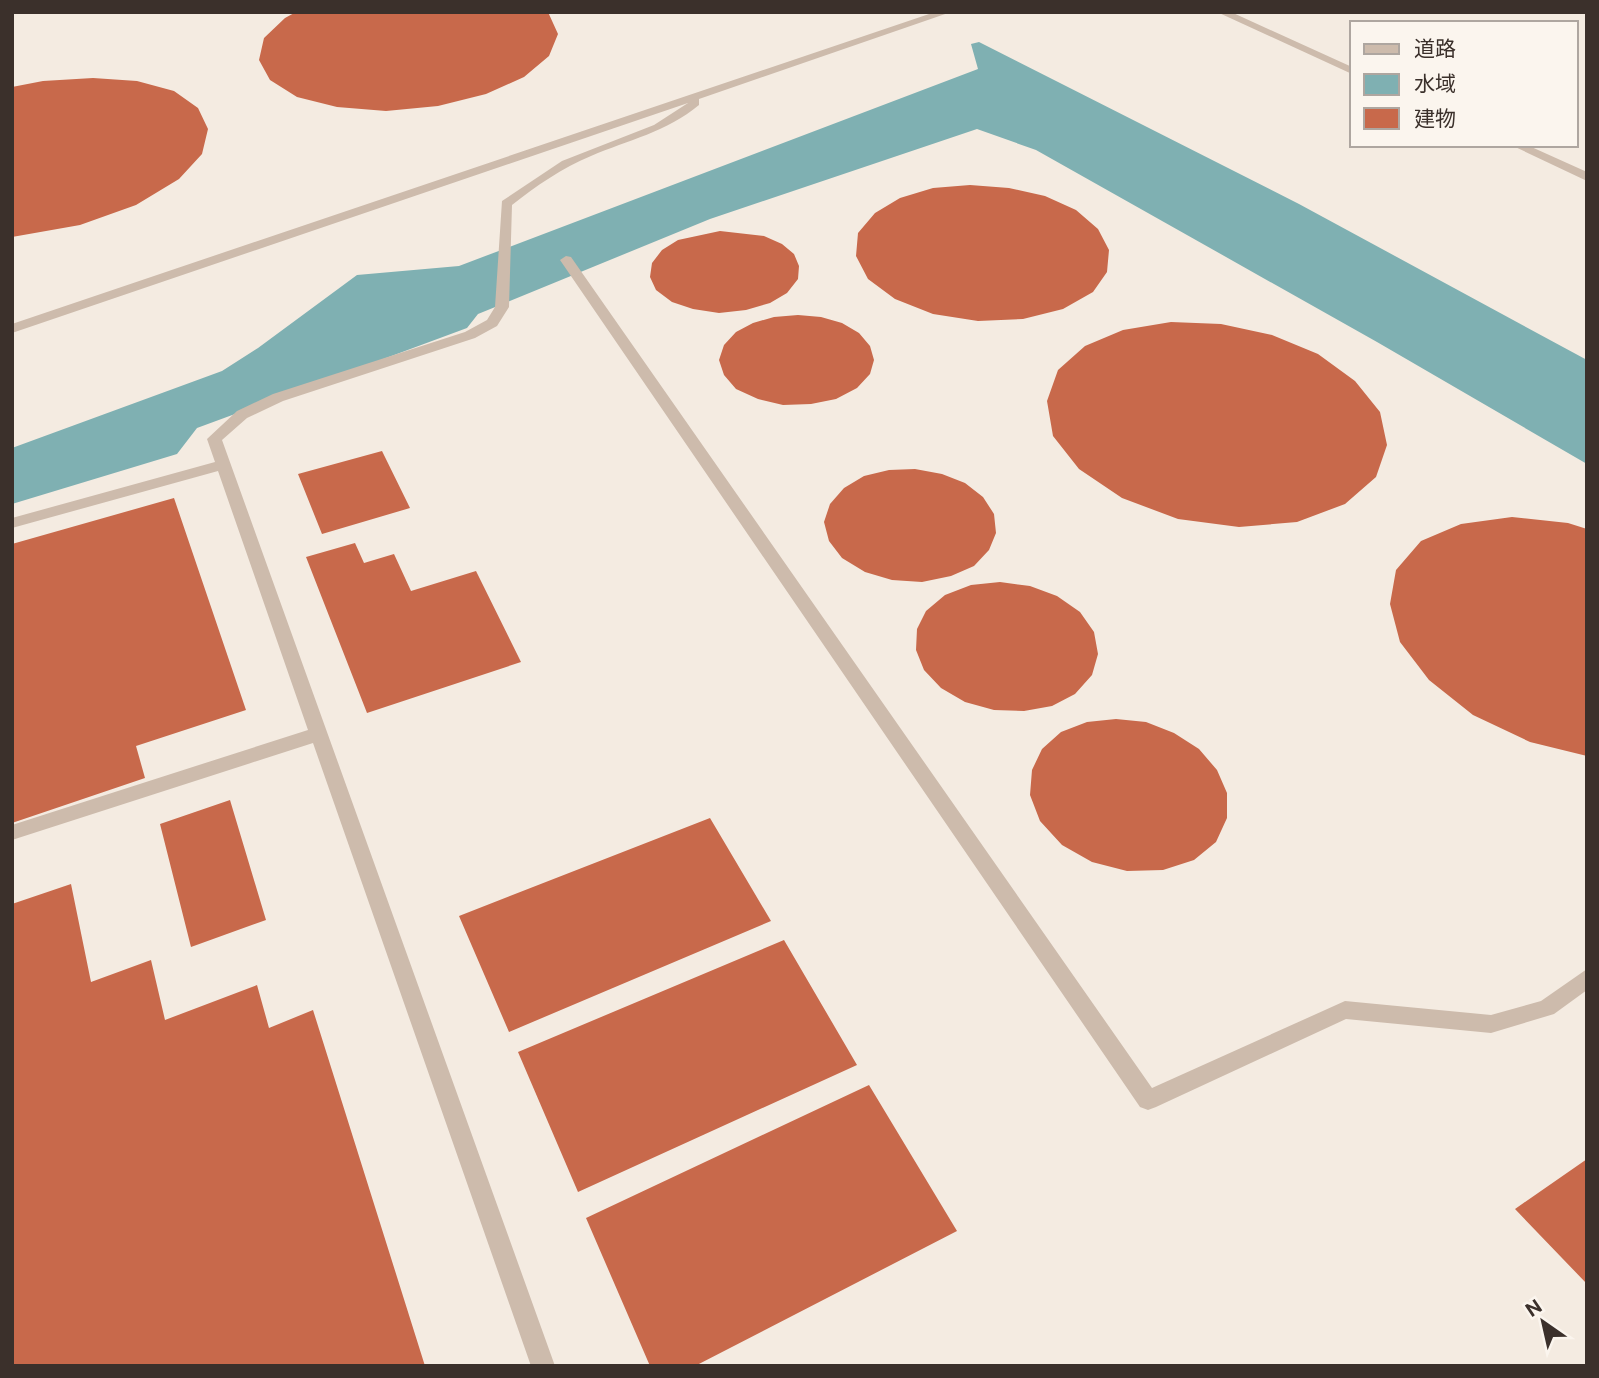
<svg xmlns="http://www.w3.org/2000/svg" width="1599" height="1378" viewBox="0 0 1599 1378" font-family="'Public Sans','Noto Sans JP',sans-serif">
  <rect width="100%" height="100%" fill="#f4ebe1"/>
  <path fill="#7fb0b2" d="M979 42 1299 204 1587 360V464L1377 342 1036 150 977 129 710 219 478 314 467 328 197 428 177 454 12 504V448L222 371 258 348 357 275 459 266 978 69 971 44Z"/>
  <path fill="#c8694b" d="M296 12H548L558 34 549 56 524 77 486 94 438 106 386 111 337 107 297 97 270 80 259 60 264 38 285 18Z
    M93 78 137 81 174 91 198 108 208 129 202 154 179 179 136 205 80 225 12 237V87L43 81Z
    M970 185 1009 188 1045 196 1076 210 1098 229 1109 250 1107 272 1093 292 1063 309 1023 319 978 321 933 314 895 299 868 279 856 256 858 233 875 213 900 198 933 188Z
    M720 231 764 236 782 244 794 254 799 266 798 279 787 293 770 303 746 310 719 313 693 309 672 302 656 290 650 277 652 263 662 250 678 240Z
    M798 315 821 317 842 323 859 333 870 346 874 360 870 374 857 388 836 399 811 404 783 405 758 399 736 389 724 375 719 360 724 345 736 332 753 323 774 317Z
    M1171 322 1221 324 1272 335 1318 354 1355 381 1380 412 1387 445 1376 477 1345 504 1297 522 1239 527 1178 519 1122 498 1079 469 1053 436 1047 401 1058 370 1085 346 1123 330Z
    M382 451 410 508 322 534 298 474Z
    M915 469 942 474 965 483 983 497 994 514 996 533 989 550 974 566 951 576 922 582 892 580 865 572 842 558 829 541 824 522 830 504 844 488 864 476 889 470Z
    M174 498 246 710 136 746 145 778 12 823V544Z
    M1512 517 1568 523 1587 529V756L1530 742 1473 715 1429 680 1400 642 1390 604 1396 570 1421 541 1461 524Z
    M355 543 364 563 394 554 411 591 476 571 521 662 367 713 306 557Z
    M1000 582 1030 586 1057 596 1080 612 1094 632 1098 654 1092 675 1075 694 1052 706 1024 711 994 710 965 702 941 688 924 670 916 650 917 629 926 611 945 595 971 585Z
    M1116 719 1146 722 1174 733 1199 749 1217 770 1227 793V818L1216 842 1194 860 1163 870 1127 871 1092 862 1062 845 1040 821 1030 795 1032 770 1042 749 1061 732 1087 722Z
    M230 800 266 920 191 947 160 824Z
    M710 818 771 921 509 1032 459 916Z
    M71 884 91 982 151 960 165 1020 257 985 269 1028 313 1010 425 1366H12V904Z
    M784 940 857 1065 578 1192 518 1052Z
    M869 1085 957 1231 695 1366H650L586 1218Z
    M1587 1159V1284L1515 1209Z"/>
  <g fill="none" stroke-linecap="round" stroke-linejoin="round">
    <path fill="#cdbbac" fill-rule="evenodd" d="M935 12H951L699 99V105C667 132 628 140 591 156 562 168 536 186 512 205L509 307 497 326 475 338 283 401 247 418 222 440 555 1366H531L313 743 12 840V825L308 730 218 471 12 528V518L215 462 207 439 237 411 273 394 465 332 487 320 495 307 502 201 562 161 654 125 688 103 12 333V324Z
      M1217 12H1231L1352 67V74Z
      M1511 145H1527L1587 172V181Z
      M566 256 571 257 1152 1088 1345 1001 1491 1015 1541 1001 1587 969V990L1554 1014 1491 1033 1346 1019 1156 1107 1148 1110 1140 1107 560 260Z"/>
  </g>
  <rect width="1599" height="1378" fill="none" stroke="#3b302b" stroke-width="28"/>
  <rect x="1350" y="21" width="228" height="126" fill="#fbf5ee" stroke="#aea6a0" stroke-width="2"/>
  <rect x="1364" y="44" width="35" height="10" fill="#cdbbac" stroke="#aea6a0" stroke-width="2"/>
  <text x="1414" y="56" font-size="21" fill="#3b302b">道路</text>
  <rect x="1364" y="74" width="35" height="21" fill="#7fb0b2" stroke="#aea6a0" stroke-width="2"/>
  <text x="1414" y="91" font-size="21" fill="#3b302b">水域</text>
  <rect x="1364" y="108" width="35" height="21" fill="#c8694b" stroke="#aea6a0" stroke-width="2"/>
  <text x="1414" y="126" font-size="21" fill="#3b302b">建物</text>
  <g transform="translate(1543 1322) rotate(326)" stroke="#fbf5ee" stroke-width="5" paint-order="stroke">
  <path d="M0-5L12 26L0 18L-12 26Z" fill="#3b302b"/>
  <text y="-10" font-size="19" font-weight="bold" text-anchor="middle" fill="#3b302b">N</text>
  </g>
</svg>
